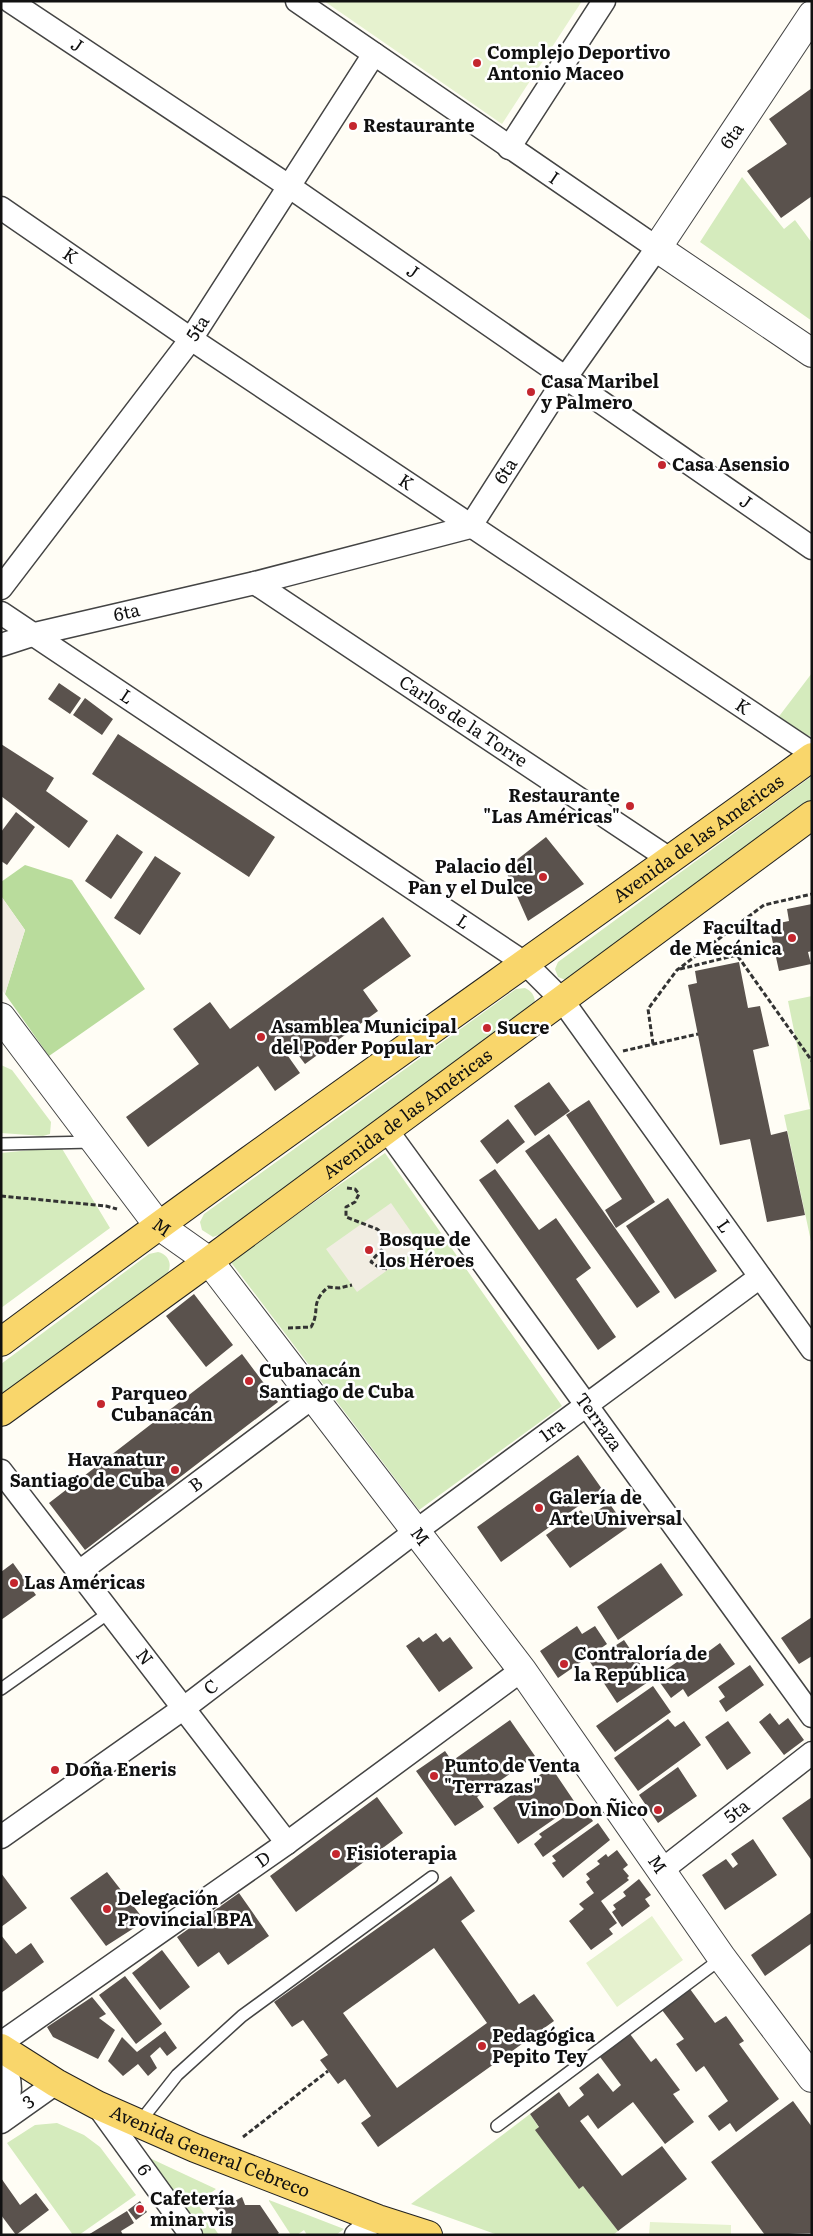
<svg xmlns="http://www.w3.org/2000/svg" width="813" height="2236" viewBox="0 0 813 2236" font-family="Literata,serif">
  <rect width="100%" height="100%" fill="#fffdf5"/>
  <path fill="#d5ebbd" d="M742 177 784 229 795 220 812 243V321L700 242Z
    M812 673V735L809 736 777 719Z
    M812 776V804L568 981 558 977 555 969 558 962Z
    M525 988C534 992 537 1000 533 1009L221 1234 213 1237 202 1230 200 1222 204 1214 516 989Z
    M812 996V1246L784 1115 810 1109 788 1001Z
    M1 1065 12 1070 51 1122 50 1134 43 1136 1 1133Z
    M61 1147 110 1228 1 1308V1153Z
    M385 1153 562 1406 419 1510 230 1261Z
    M158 1252C170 1255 173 1266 166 1276L1 1397V1364L149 1254Z
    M530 2114 579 2188 583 2186 618 2231 613 2235H498L411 2204Z
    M57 2123 84 2135 100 2147 136 2195 79 2235H73L7 2143 35 2125Z
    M141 2154 216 2189 197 2203 219 2235H202Z
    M269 2201V2200L344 2229 336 2235H307L304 2230 297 2235H291Z"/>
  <path fill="#b9dc9c" d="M25 865 72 880 145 989 49 1056 5 994 25 930 1 896V882Z"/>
  <path fill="#e6f2cf" d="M324 1H582L502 124Z
    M652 1916 683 1960 617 2007 586 1963Z
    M650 2222 731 2225V2235H649Z"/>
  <path fill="#f1ede2" d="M1 896 25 930 5 994 1 989Z
    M391 1203 421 1246 357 1292 326 1249Z"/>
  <path fill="#5a524d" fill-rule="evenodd" d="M812 88V196L781 218 747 171 787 144 769 119Z
    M59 683 81 698 70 714 48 699Z
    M85 698 113 719 102 735 73 715Z
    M118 734 275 837 249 877 92 774Z
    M1 744 54 778 46 791 88 821 69 848 1 796Z
    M16 812 35 827 7 865 1 861V832Z
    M117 834 143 852 111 899 85 881Z
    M546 837 584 884 528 921 505 869Z
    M155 856 181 873 140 935 114 918Z
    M812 904V951L808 952 811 964 779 971 769 925 789 921 787 909Z
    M383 917 411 956 363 990 378 1011 305 1064 290 1044 283 1049 300 1073 275 1091 258 1066 148 1147 126 1117 199 1064 173 1029 210 1002 230 1029Z
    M739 962 748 1008 760 1006 769 1046 753 1050 771 1135 787 1131 805 1215 767 1222 750 1139 720 1145 688 985 697 983 695 971Z
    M549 1082 570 1111 535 1136 514 1106Z
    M589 1100 655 1202 616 1228 605 1210 622 1199 566 1115Z
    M508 1119 525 1142 497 1164 480 1141Z
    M549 1134 660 1292 637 1308 525 1151Z
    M495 1169 539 1230 556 1218 591 1268 576 1279 616 1337 598 1350 479 1180Z
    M668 1198 717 1271 675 1299 626 1226Z
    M194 1294 233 1345 206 1367 166 1316Z
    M242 1354 278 1402 85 1550 49 1503Z
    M578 1455 602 1489 501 1562 477 1527Z
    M609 1503 627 1528 570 1568 546 1535 581 1510 586 1518Z
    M13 1563 36 1595 1 1620V1572Z
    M661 1563 683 1595 618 1640 597 1607Z
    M812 1617V1656L799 1664 781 1638Z
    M577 1626 582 1634 595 1626 607 1644 558 1678 540 1651Z
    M436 1633 443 1642 450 1637 473 1668 439 1692 406 1646 419 1637 423 1642Z
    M624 1640 651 1680 617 1703 590 1662Z
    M720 1643 735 1664 688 1697 683 1689 671 1698 656 1677 695 1649 701 1657Z
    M750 1665 764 1685 726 1712 719 1701 725 1697 718 1687Z
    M653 1686 671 1712 615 1752 596 1726Z
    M770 1713 779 1725 788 1718 804 1740 784 1755 759 1722Z
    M668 1719 675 1727 684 1721 701 1745 638 1791 614 1758Z
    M510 1720 535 1756 477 1797 484 1807 455 1826 416 1771 445 1751 452 1761Z
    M728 1721 751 1753 727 1770 705 1737Z
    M551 1767 576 1804 518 1844 493 1808Z
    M678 1767 697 1796 658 1823 639 1795Z
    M377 1797 403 1833 296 1912 270 1876Z
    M812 1797V1861L782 1818Z
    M582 1805 593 1821 543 1857 534 1844 542 1837 539 1834Z
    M598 1823 610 1840 563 1878 552 1863 556 1861 552 1856Z
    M753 1839 777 1875 725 1910 702 1875 726 1859 733 1868 738 1864 731 1854Z
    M617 1850 628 1865 623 1869 629 1876 627 1878 629 1880 601 1901 617 1923 609 1929 613 1934 591 1950 569 1921 584 1909 579 1904 594 1893 586 1882 590 1879 586 1874 600 1864 597 1861 606 1854 608 1857Z
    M107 1872 145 1921 106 1946 70 1898Z
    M1 1873 27 1908 1 1927Z
    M451 1876 475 1911 461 1921 519 2004 534 1994 554 2021 378 2147 361 2123 371 2116 345 2079 338 2084 320 2060 328 2055 303 2020 292 2027 274 2002ZM434 1948 487 2023 397 2088 343 2013Z
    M639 1879 651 1895 645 1899 650 1906 622 1927 612 1912 616 1909 613 1905 626 1896 623 1892Z
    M239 1893 269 1936 228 1965 219 1952 198 1967 177 1937Z
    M812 1912V1943L765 1976 751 1955Z
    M1 1935 16 1954 31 1943 44 1962 1 1993Z
    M162 1950 190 1987 160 2010 132 1973Z
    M125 1976 162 2024 136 2044 99 1995Z
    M690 1989 715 2023 726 2016 744 2041 739 2044 779 2099 736 2132 730 2123 719 2131 708 2116 728 2101 704 2066 696 2072 676 2044 684 2039 662 2010Z
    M92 1997 106 2014 99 2018 115 2030 98 2059 53 2037 47 2027Z
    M165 2031 177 2048 167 2056 160 2047 150 2056 157 2068 148 2076 138 2064 123 2076 108 2061 122 2037 137 2052Z
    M630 2034 651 2062 656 2058 680 2090 673 2094 694 2122 665 2144 633 2102 598 2129 588 2115 580 2121 622 2176 662 2146 687 2179 618 2231 583 2186 579 2189 535 2130 539 2127 530 2114 559 2092 569 2107 584 2095 579 2088 598 2073 613 2092 621 2085 600 2057Z
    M793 2101 812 2127V2233L765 2235 711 2162Z
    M1 2178 20 2205 36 2193 49 2210 16 2235 1 2215Z
    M222 2195 235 2201 242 2197 245 2205H260L279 2233 276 2235H231L232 2229 211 2203Z
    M140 2201 147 2212 136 2220 128 2210Z
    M127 2211 134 2223 121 2231 123 2235H88Z"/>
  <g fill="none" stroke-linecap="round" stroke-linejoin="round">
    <g stroke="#444" stroke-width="14">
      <path id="service" d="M1 1144 93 1142
        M1 1689 110 1612
        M139 2123 177 2075 242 2016 432 1877
        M497 2126 722 1958"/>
    </g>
    <g stroke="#444" stroke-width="25">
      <g id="minor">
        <path id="s1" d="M10 1 290 187 812 548"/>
        <path d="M509 148 604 1"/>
        <path id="s2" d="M1 208 191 339 812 753"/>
        <path id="s3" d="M255 583 671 860"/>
        <path id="s4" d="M1 588 191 339 374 54"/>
        <path id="s5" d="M1 613 526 964 562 1000 812 1349"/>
        <path id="s6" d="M1 645 35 634 255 583 470 527 566 377 657 248 297 1"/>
        <path id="s7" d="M386 1129 812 1716"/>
        <path id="s8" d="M1 1471 287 1843"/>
        <path id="s9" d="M79 1572 313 1397"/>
        <path id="s10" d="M1 1837 184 1708 416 1531 760 1277"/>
        <path id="s11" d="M662 1870 812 1753"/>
        <path id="s12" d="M1 2043 287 1843 522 1670"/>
        <path d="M1 2055C10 2074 15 2097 1 2115"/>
        <path id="s13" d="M97 2105 191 2235"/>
        <path id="s14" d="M1 2122 56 2083"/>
        <path d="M356 2235 378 2219"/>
      </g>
    </g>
    <g stroke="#444" stroke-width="30">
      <g id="tertiary">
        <path d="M812 15 657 248 812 353"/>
        <path id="s15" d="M1 1017 158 1225 209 1261 522 1670 722 1958 812 2078"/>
      </g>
    </g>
    <g stroke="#222" stroke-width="30">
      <g id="primary">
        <path id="s16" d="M1 1342C268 1143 542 953 812 757"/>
        <path id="s17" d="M1 1412 209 1261 812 815"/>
        <path id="s18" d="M1 2048 56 2083 97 2105 195 2148 378 2219 428 2235"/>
      </g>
    </g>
    <path stroke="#333" stroke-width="3" stroke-dasharray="5 2.5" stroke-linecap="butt" d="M680 969 737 955 812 1061
      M653 1044 648 1009 677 970 764 905 812 894
      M623 1051 698 1034
      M347 1188 355 1189 359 1194 355 1202 346 1207V1217L377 1229 389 1238C386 1248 377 1253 371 1262L380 1268 389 1269
      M1 1196 106 1206 117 1209
      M288 1328 311 1327C321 1310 309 1304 328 1287L339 1288 352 1285
      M243 2137 328 2071"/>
    <use href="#service" stroke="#fff" stroke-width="11"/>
    <use href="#minor" stroke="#fff" stroke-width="22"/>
    <use href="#tertiary" stroke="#fff" stroke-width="28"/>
    <use href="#primary" stroke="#f9d66b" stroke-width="28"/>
  </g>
  <g fill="#c4262e" stroke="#fff" stroke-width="2">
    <circle cx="477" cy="63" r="5"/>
    <circle cx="353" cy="126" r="5"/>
    <circle cx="531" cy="392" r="5"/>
    <circle cx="662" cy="465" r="5"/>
    <circle cx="630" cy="806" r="5"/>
    <circle cx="543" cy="877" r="5"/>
    <circle cx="792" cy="938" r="5"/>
    <circle cx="487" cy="1028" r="5"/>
    <circle cx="261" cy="1037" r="5"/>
    <circle cx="369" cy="1250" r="5"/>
    <circle cx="249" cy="1381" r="5"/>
    <circle cx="101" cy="1404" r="5"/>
    <circle cx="175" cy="1470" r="5"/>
    <circle cx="539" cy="1508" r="5"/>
    <circle cx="14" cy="1583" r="5"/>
    <circle cx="564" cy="1664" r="5"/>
    <circle cx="55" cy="1770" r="5"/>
    <circle cx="434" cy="1776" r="5"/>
    <circle cx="658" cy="1810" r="5"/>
    <circle cx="336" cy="1854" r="5"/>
    <circle cx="107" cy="1909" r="5"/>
    <circle cx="482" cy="2046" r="5"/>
    <circle cx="140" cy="2209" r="5"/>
  </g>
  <g text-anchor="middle" stroke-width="5" stroke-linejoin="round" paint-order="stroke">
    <g font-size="18" fill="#111" stroke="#fff">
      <text dy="6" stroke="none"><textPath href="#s1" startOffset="80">J</textPath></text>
      <text transform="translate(732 136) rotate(-56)" y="6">6ta</text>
      <text transform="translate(554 178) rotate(34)" y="6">I</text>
      <text dy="6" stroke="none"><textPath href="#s2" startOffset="84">K</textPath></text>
      <text dy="6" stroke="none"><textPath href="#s1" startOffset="485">J</textPath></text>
      <text dy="6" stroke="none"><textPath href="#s4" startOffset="326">5ta</textPath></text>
      <text dy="6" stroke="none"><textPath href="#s6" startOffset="550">6ta</textPath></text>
      <text dy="6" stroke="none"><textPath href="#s2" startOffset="489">K</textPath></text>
      <text dy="6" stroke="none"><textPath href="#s1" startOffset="890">J</textPath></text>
      <text dy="6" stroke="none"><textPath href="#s6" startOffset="130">6ta</textPath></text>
      <text dy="6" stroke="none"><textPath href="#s5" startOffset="151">L</textPath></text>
      <text dy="6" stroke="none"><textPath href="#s2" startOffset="894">K</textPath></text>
      <text dy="6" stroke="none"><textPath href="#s3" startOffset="250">Carlos de la Torre</textPath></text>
      <text dy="6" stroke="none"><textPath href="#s16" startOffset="860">Avenida de las Américas</textPath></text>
      <text dy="6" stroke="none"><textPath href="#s5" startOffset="556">L</textPath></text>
      <text dy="6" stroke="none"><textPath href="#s17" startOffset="504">Avenida de las Américas</textPath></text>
      <text dy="6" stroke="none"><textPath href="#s15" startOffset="265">M</textPath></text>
      <text dy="6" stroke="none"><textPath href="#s5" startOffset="961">L</textPath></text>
      <text dy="6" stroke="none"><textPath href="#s7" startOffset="362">Terraza</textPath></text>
      <text dy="6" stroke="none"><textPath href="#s10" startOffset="685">1ra</textPath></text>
      <text dy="6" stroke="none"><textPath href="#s9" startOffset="146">B</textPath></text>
      <text dy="6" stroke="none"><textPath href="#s15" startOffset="670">M</textPath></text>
      <text dy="6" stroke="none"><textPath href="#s8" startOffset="235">N</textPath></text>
      <text dy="6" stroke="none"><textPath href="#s10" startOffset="258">C</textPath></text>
      <text dy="6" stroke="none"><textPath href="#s11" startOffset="95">5ta</textPath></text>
      <text dy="6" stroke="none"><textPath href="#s12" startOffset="320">D</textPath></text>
      <text dy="6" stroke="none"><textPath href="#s15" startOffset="1075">M</textPath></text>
      <text dy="6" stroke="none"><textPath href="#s14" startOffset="34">3</textPath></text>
      <text dy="6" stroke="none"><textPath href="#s18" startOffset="234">Avenida General Cebreco</textPath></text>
      <text dy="6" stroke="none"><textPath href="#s13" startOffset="80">6</textPath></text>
    </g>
    <g font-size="18" font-weight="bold" fill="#111" stroke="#fff" text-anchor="start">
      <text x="487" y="59">Complejo Deportivo<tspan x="487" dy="21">Antonio Maceo</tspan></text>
      <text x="363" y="132">Restaurante</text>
      <text x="541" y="388">Casa Maribel<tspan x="541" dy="21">y Palmero</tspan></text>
      <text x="672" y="471">Casa Asensio</text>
      <text x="620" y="802" text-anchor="end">Restaurante<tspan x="620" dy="21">"Las Américas"</tspan></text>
      <text x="533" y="873" text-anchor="end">Palacio del<tspan x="533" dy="21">Pan y el Dulce</tspan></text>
      <text x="782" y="934" text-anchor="end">Facultad<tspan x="782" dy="21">de Mecánica</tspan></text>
      <text x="271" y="1033">Asamblea Municipal<tspan x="271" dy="21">del Poder Popular</tspan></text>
      <text x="497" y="1034">Sucre</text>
      <text x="379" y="1246">Bosque de<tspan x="379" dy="21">los Héroes</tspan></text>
      <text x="259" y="1377">Cubanacán<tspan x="259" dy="21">Santiago de Cuba</tspan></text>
      <text x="111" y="1400">Parqueo<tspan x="111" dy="21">Cubanacán</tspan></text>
      <text x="165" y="1466" text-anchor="end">Havanatur<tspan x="165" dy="21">Santiago de Cuba</tspan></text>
      <text x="549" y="1504">Galería de<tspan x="549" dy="21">Arte Universal</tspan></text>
      <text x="24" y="1589">Las Américas</text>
      <text x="574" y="1660">Contraloría de<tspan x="574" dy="21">la República</tspan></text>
      <text x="444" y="1772">Punto de Venta<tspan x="444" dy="21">"Terrazas"</tspan></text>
      <text x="65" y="1776">Doña Eneris</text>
      <text x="648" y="1816" text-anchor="end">Vino Don Ñico</text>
      <text x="346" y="1860">Fisioterapia</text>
      <text x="117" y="1905">Delegación<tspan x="117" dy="21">Provincial BPA</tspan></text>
      <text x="492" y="2042">Pedagógica<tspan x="492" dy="21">Pepito Tey</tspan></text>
      <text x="150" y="2205">Cafetería<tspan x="150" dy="21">minarvis</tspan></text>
    </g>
  </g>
  <rect width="813" height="2236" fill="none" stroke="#111111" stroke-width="5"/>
</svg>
